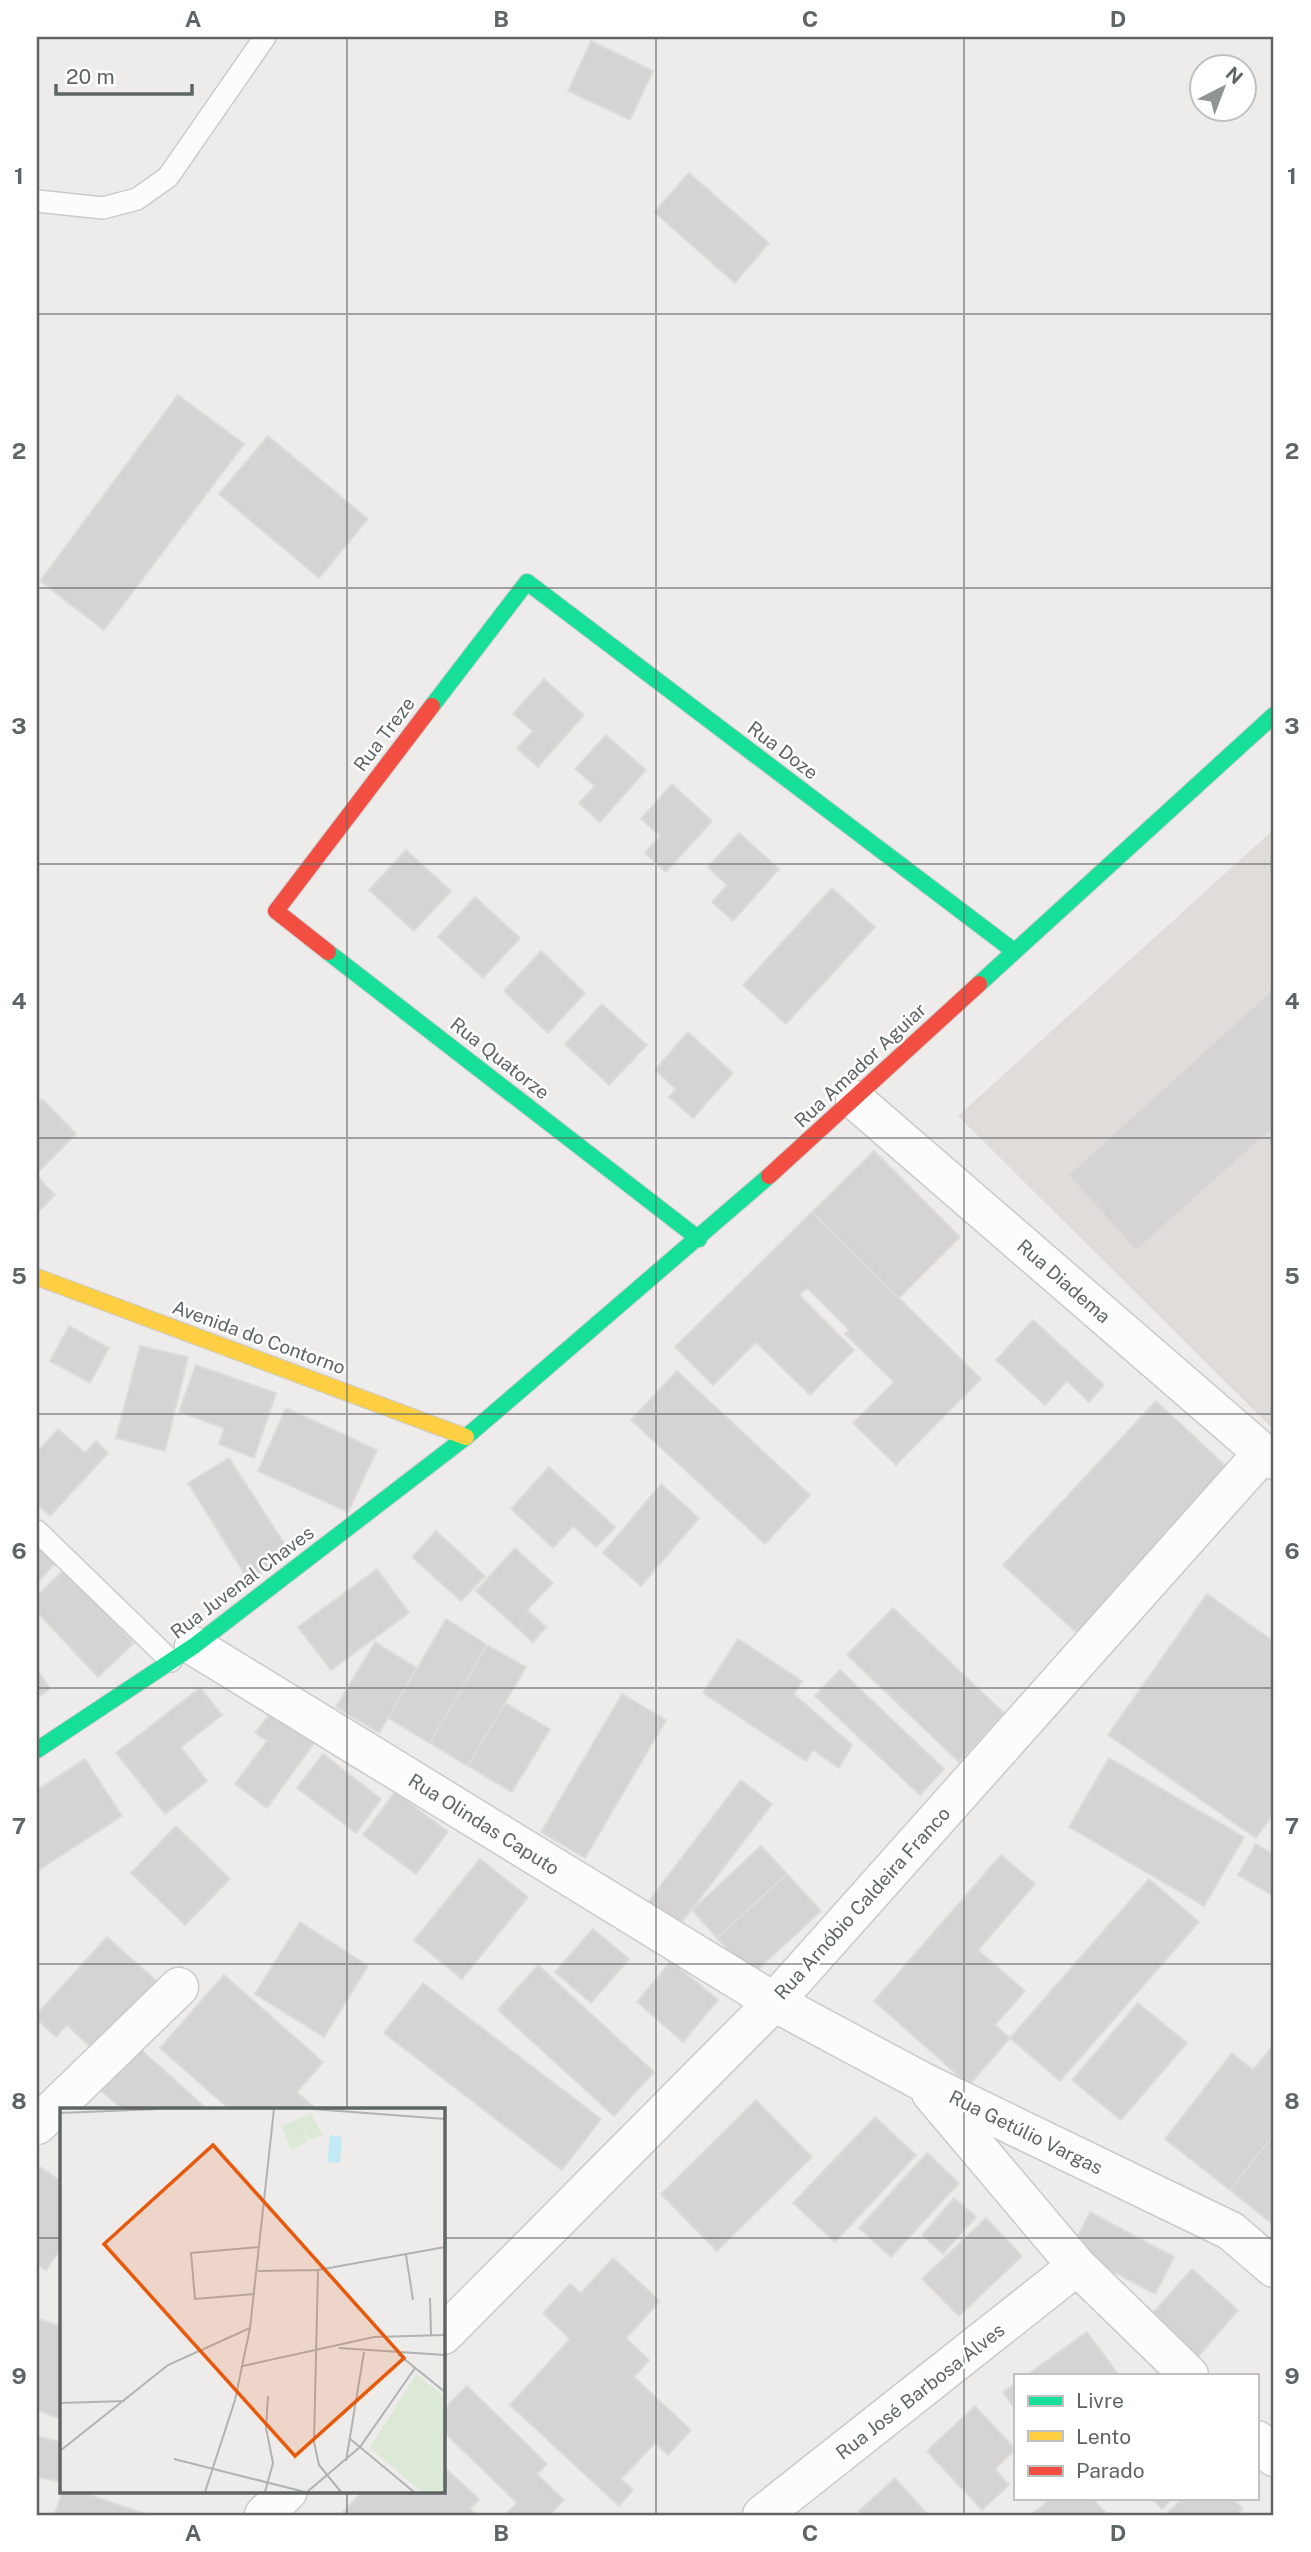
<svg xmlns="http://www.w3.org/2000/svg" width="1311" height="2552" viewBox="0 0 1311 2552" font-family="'Public Sans',sans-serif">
  <rect width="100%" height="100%" fill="#eeecea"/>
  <path fill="#e0dcda" d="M1274 829V1430L958 1116Z"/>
  <path fill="#d5d3d3" stroke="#dedcda" stroke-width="2" d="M591 41 653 71 630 120 568 91Z
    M689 173 769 243 735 283 654 212Z
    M178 395 244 444 104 630 40 581Z
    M268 436 368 519 319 578 219 494Z
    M544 679 584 715 538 767 517 748 533 731 513 714Z
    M606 735 646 770 600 822 579 803 595 786 575 769Z
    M672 784 712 821 666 872 645 853 660 836 641 819Z
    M739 833 779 869 733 921 712 902 727 885 708 867Z
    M406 850 451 891 414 931 369 890Z
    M832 888 875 927 786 1024 743 985Z
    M475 897 520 938 483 978 438 937Z
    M541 951 585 993 548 1033 504 991Z
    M1274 988V1127L1136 1251 1068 1175Z
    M602 1004 647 1045 609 1085 565 1044Z
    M688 1032 733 1073 693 1118 669 1097 676 1089 655 1070Z
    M42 1099 76 1134 37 1173V1104Z
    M874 1151 960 1237 899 1298 812 1212Z
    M37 1176 55 1195 37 1213Z
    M812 1212 981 1379 896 1465 853 1423 894 1382 845 1334 849 1330 807 1288 799 1295 854 1350 810 1395 756 1342 713 1385 675 1347Z
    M1033 1320 1104 1385 1089 1402 1067 1381 1045 1405 996 1360Z
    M69 1326 109 1348 90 1383 50 1361Z
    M140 1346 188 1357 165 1451 116 1438Z
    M196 1365 276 1393 254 1458 219 1444 224 1428 179 1412Z
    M677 1371 810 1495 765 1544 631 1420Z
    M1156 1401 1230 1470 1077 1633 1003 1565Z
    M286 1408 377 1450 348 1512 258 1471Z
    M58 1429 85 1453 96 1441 108 1453 50 1516 37 1504V1452Z
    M229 1458 291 1554 249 1581 188 1483Z
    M549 1467 615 1527 596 1547 573 1526 553 1548 511 1509Z
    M661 1484 699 1518 641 1586 603 1553Z
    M436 1531 485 1576 461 1601 412 1557Z
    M37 1546 55 1563 37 1583Z
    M515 1548 553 1583 527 1610 546 1627 533 1642 476 1591Z
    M65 1569 134 1643 98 1677 37 1612V1596Z
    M377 1569 409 1613 331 1670 298 1627Z
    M1207 1594 1274 1642V1812L1256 1838 1108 1735Z
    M893 1608 1005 1714 959 1762 847 1655Z
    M446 1619 487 1645 430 1743 388 1718Z
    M738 1639 802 1681 794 1694 852 1745 839 1768 813 1750 806 1761 703 1693Z
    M375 1642 417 1668 379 1733 336 1707Z
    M487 1645 526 1667 468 1766 430 1743Z
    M37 1669 50 1689 37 1698Z
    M840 1670 944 1769 920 1795 815 1696Z
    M200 1688 222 1715 181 1747 207 1781 165 1814 116 1753Z
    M622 1694 666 1720 585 1858 541 1832Z
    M505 1703 550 1729 512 1792 468 1766Z
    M277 1704 320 1735 267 1808 235 1784 267 1741 255 1733Z
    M323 1754 381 1799 356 1833 297 1788Z
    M1109 1758 1244 1837 1204 1906 1069 1827Z
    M85 1759 122 1816 37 1871V1790Z
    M741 1780 772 1804 679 1926 648 1902Z
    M395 1792 448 1832 416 1874 363 1835Z
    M176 1826 230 1879 185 1925 131 1873Z
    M1256 1844 1274 1855V1896L1238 1875Z
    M761 1846 787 1874 717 1938 692 1910Z
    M1001 1855 1035 1884 978 1950 1025 1991 995 2025 1010 2038 969 2085 874 2001Z
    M480 1859 528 1897 462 1979 414 1940Z
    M787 1874 821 1911 752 1975 717 1938Z
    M1149 1879 1199 1922 1060 2081 1010 2038Z
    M300 1922 368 1966 324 2037 255 1994Z
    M593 1929 629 1959 591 2003 555 1972Z
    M107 1937 159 1983 97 2053 67 2025 56 2037 37 2019V2014Z
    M671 1961 718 2000 683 2042 637 2002Z
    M538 1965 654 2072 614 2116 498 2010Z
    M224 1975 323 2062 297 2092 316 2109H229L160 2048Z
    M423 1983 601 2119 562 2170 384 2033Z
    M1138 2003 1187 2043 1121 2120 1072 2080Z
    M1274 2044V2134L1230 2190 1165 2139 1232 2053 1253 2070Z
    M137 2046 207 2109H122L99 2089Z
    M756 2100 812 2157 717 2251 661 2194Z
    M875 2117 916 2155 835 2242 793 2203Z
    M1274 2134V2225L1230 2190Z
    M927 2153 959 2183 891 2257 859 2228Z
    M37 2165 61 2181V2248L46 2270 37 2264Z
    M954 2198 976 2217 943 2254 922 2235Z
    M1090 2212 1174 2257 1155 2294 1071 2249Z
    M986 2218 1022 2256 959 2316 922 2279Z
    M613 2258 660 2301 626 2338 649 2360 634 2377 691 2430 668 2455 655 2443 621 2479 633 2490 619 2506 510 2405 570 2339 543 2313 570 2284 581 2293Z
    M1192 2269 1238 2310 1190 2366 1143 2324Z
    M37 2318 61 2327V2419L37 2410Z
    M1087 2332 1119 2375H1027Z
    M1015 2384V2409L1003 2392Z
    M467 2386 547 2464 537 2474 564 2500 550 2515H505L517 2503 443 2431V2410Z
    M975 2406 1015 2449 995 2469 1009 2485 982 2510 927 2451Z
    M37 2436 61 2442V2482L37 2477Z
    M443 2466 479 2499 470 2509 477 2515H340L363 2491H443Z
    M895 2478 928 2515H863L859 2511Z
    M63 2491H78L149 2515H54Z
    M1051 2498H1092L1106 2513 1103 2515H1031Z
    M1151 2498H1173L1162 2509Z
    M1183 2498H1232L1243 2509 1236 2515H1165Z"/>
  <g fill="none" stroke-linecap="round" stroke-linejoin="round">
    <g stroke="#cbcaca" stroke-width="24">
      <path id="lane" d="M37 201 103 208 137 199 168 177 265 37
        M37 1531 171 1661"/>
    </g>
    <g stroke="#cbcaca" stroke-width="41">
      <path id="street" d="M855 1100 1263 1453 1274 1460
        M194 1646 774 2002 923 2082 1231 2231 1274 2268
        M931 2093 1077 2266 1189 2375
        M37 2125 179 1987
        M443 2335 774 2002 1263 1453
        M1257 2440 1274 2457
        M264 2515 288 2491
        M762 2515 1077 2266"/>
    </g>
    <g stroke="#cacaca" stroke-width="18">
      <path id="fast" d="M432 706 527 582 1014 951
        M328 952 699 1239
        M979 984 1274 715
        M37 1750 194 1646 466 1437 769 1176"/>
    </g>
    <g stroke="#cacaca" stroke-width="18">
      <path id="slow" d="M37 1277 466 1437"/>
    </g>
    <g stroke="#cacaca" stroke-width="18">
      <path id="jam" d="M328 952 276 911 432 706
        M769 1176 979 984"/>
    </g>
    <use href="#lane" stroke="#fcfcfc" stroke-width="21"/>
    <use href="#street" stroke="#fcfcfc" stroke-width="38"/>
    <use href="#fast" stroke="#16e098" stroke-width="16"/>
    <use href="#slow" stroke="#ffcf43" stroke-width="16"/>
    <use href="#jam" stroke="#f24e42" stroke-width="16"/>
  </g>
  <path fill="none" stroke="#5f6567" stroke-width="2" stroke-opacity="0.55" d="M347 37V2109M656 37V2515M964 37V2515M37 314H1274M37 588H1274M37 864H1274M37 1138H1274M37 1414H1274M37 1688H1274M37 1964H1274M37 2238H61M443 2238H1274M347 2491V2515"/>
  <g text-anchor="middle" stroke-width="5" stroke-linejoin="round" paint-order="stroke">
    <g font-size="19" fill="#5f6567" stroke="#fff">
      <text transform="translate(384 734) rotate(-53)" y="7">Rua Treze</text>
      <text transform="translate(783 750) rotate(37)" y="7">Rua Doze</text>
      <text transform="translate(500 1058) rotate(38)" y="7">Rua Quatorze</text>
      <text transform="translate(860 1065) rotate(-43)" y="7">Rua Amador Aguiar</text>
      <text transform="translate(1064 1281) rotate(41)" y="7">Rua Diadema</text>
      <text transform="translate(259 1337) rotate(20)" y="7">Avenida do Contorno</text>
      <text transform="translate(242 1582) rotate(-37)" y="7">Rua Juvenal Chaves</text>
      <text transform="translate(484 1824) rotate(32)" y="7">Rua Olindas Caputo</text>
      <text transform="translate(862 1903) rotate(-48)" y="7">Rua Arnóbio Caldeira Franco</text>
      <text transform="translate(1026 2132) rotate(26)" y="7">Rua Getúlio Vargas</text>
      <text transform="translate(920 2391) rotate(-38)" y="7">Rua José Barbosa Alves</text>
    </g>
  </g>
  <g transform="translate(60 2108)">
    <rect width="385" height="385" fill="#eeecea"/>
    <path d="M251 6 263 27 249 32 240 14 248 34 231 41 221 18ZM356 266 385 289V384H362L310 340Z" fill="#dce9d7"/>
    <path d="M270 27 282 29 280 55 267 54Z" fill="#c2eaf4"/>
    <path fill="none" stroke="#b1b2b2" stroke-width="2" d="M253 1 385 11M0 5 98 1M346 147 353 192M258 162 254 334 259 357 281 384M198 163 258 162 385 139M195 186 135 191 131 145 200 139M370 190 371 227M279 240 385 247M338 246 385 284M183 258 314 229 385 227M0 295 65 293M289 330 354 384M0 343 108 257 190 220M114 351 245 384M286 353 304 244M145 384 175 292 190 220 214 1M205 384 213 355 206 320 208 288M247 384 300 339 355 260"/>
    <path fill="#e8590c" fill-opacity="0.15" stroke="#e8590c" stroke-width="3.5" d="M153 37 344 250 235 348 44 136Z"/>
    <rect width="385" height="385" fill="none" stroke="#5f6567" stroke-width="3.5"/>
  </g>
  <rect width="1311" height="2552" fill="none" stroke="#ffffff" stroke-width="77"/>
  <rect x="1014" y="2374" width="245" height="126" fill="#ffffff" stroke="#bfc1c2" stroke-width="2"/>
  <rect x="1028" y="2396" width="35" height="10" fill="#16e098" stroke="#bfc1c2" stroke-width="2"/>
  <text x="1076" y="2408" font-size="21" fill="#5f6567">Livre</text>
  <rect x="1028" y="2431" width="35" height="10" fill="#ffcf43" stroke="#bfc1c2" stroke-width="2"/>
  <text x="1076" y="2444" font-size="21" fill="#5f6567">Lento</text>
  <rect x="1028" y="2466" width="35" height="10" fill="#f24e42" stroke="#bfc1c2" stroke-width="2"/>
  <text x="1076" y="2478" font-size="21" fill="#5f6567">Parado</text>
  <g transform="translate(1223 88) rotate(42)"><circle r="33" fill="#ffffff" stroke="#bfc1c2" stroke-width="2"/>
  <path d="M0-5L12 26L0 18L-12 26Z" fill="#919495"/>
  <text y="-10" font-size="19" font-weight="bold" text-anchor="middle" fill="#5f6567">N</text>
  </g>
  <path d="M56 84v10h136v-10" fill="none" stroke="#5f6567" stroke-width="3.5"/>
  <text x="66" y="84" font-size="21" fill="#5f6567" stroke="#ffffff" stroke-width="5" paint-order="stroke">20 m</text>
  <rect x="38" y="38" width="1234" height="2476" fill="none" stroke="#5f6567" stroke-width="2.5"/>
  <g font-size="23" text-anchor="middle" font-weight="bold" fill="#5f6567">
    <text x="193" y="27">A</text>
    <text x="501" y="27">B</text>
    <text x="810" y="27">C</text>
    <text x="1118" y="27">D</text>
    <text x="19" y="184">1</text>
    <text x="1292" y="184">1</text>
    <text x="19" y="459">2</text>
    <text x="1292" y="459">2</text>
    <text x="19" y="734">3</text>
    <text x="1292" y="734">3</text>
    <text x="19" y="1009">4</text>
    <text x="1292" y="1009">4</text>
    <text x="19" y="1284">5</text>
    <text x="1292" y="1284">5</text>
    <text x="19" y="1559">6</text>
    <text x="1292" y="1559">6</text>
    <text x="19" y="1834">7</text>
    <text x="1292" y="1834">7</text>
    <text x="19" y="2109">8</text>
    <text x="1292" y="2109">8</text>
    <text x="19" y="2384">9</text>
    <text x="1292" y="2384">9</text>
    <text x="193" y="2541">A</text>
    <text x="501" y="2541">B</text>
    <text x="810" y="2541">C</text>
    <text x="1118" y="2541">D</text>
  </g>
</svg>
